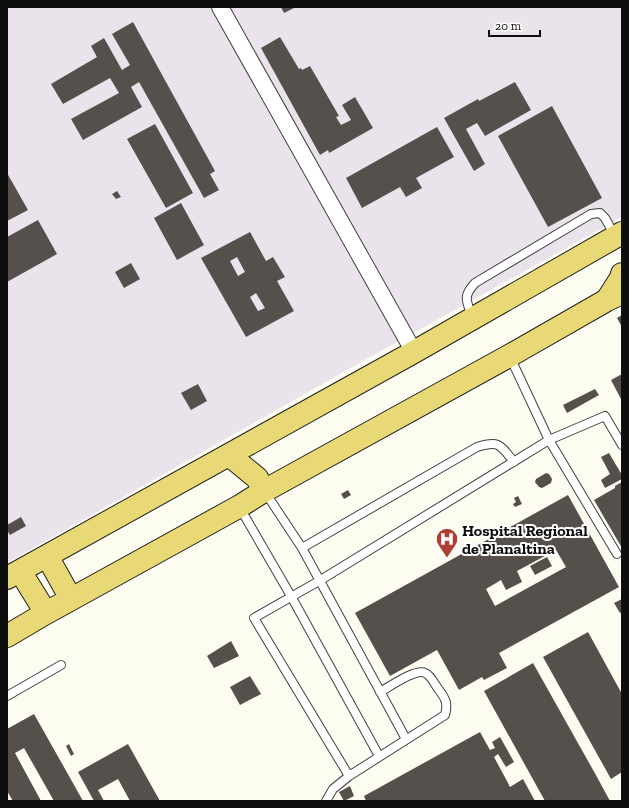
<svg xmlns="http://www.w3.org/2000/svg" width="629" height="808" viewBox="0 0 629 808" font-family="'Zilla Slab',serif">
  <rect width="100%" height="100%" fill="#fdfcf1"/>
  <path fill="#ebe3eb" d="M7 7H622V217L363 361 7 563Z"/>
  <path fill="#55504c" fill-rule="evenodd" d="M281 7H296L284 13Z
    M133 22 215 171 210 174 219 190 204 198 139 82 131 87 142 107 83 140 71 119 119 93 110 78 63 104 51 84 97 57 91 46 104 38 122 70 130 65 112 34Z
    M280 37 299 69 301 68 302 70 310 66 339 116 336 117 341 125 351 120 342 105 355 97 373 128 329 153 328 150 320 155 261 48Z
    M515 82 531 110 485 136 477 123 466 129 485 164 474 171 444 118 478 99 479 101Z
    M552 106 602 198 548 227 498 136Z
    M155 124 193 193 166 208 127 139Z
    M437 127 454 157 416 178 422 188 406 197 400 187 362 208 346 178Z
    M7 173 28 210 7 221Z
    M117 191 121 197 116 199 112 194Z
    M181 203 204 245 177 260 154 218Z
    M38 220 57 254 7 282V237Z
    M250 232 266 261 273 257 285 277 277 281 294 311 246 337 201 258ZM237 257 245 272 238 276 230 261ZM256 293 265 308 258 311 250 297Z
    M131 263 140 279 124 288 115 272Z
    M622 315V327L617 318Z
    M622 374V401L611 380Z
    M198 384 207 401 191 410 181 393Z
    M595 389 599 395 567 413 563 405Z
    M609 453 622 475V479L605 488 601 480 610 474 601 457Z
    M546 473 549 474 552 479 551 483 542 488 539 487 535 482 536 479Z
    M622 482V548L594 500 615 488V486Z
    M348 490 351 495 344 499 341 494Z
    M568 495 619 587 499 653 507 668 484 680 482 677 459 690 437 650 390 676 355 613ZM556 550 566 567 495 606 486 589 501 580 506 590 522 582 517 571Z
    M518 496 522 504 515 507 513 504 516 502 514 498Z
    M21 517 26 526 10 535 7 530V525Z
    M547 557 552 566 535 575 530 566Z
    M622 599V612L620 613 614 603Z
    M588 632 622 694V772L611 779 543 657Z
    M231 641 239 656 214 668 207 656Z
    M533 663 597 777 610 801H545L484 691Z
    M250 676 261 694 240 705 230 687Z
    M34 714 69 776 83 801H54L24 748 15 753 41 801H13L7 791V729Z
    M480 732 490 750 495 748 492 742 500 737 514 762 506 767 498 754 494 757 507 781 510 787 523 779 535 801H366L364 796Z
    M69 744 74 754 71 756 66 746Z
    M128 744 160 801H130L118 779 98 790 104 801H94L78 772Z
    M350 786 354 796 344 801 339 792Z"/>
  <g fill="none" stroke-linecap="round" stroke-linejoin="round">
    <g stroke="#414141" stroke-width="10">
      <path id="service" d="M472 317C467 301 462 297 475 283L591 214 600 213 605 218 615 236
        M510 357 549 440 617 554
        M265 492 302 548 406 739
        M240 508 291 596 379 756
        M302 548 477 447C500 440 500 445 514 462
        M7 696 61 665
        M349 776 254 618 319 581 549 440 605 416 622 445
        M326 801 333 789 349 776 445 715C448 704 446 699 439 690 435 685 431 675 425 673 416 668 389 687 380 692"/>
    </g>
    <g stroke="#414141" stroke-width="18">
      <path id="minor" d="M220 7 414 352"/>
    </g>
    <g stroke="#1f1f1f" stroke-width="24">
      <path id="primary" d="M607 300 621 278 622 274
        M229 455 257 478 264 491
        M47 556 71 599
        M20 571 46 613
        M7 578 414 352 622 233
        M7 636 46 613 240 506 264 491 509 356 607 300 622 293"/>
    </g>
    <use href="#service" stroke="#fff" stroke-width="8"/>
    <use href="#minor" stroke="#fff" stroke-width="16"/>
    <use href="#primary" stroke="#e8d976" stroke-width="22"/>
  </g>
  <defs>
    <g id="hospital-pin" transform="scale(1.15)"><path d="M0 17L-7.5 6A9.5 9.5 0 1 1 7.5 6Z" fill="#ad3f37" stroke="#fff"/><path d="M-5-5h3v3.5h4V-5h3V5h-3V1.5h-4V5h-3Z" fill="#fff"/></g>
  </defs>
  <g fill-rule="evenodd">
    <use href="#hospital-pin" x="447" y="539"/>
  </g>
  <g text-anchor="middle" stroke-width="4" stroke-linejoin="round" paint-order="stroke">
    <g font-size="16" font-weight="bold" fill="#0e0e0e" stroke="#fff" text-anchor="start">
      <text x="462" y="536">Hospital Regional<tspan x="462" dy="18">de Planaltina</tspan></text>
    </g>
  </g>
  <rect width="629" height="808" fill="none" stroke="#0e0e0e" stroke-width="16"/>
  <path d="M489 30v6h51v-6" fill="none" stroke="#0e0e0e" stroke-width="2"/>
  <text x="495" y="30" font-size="12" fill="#0e0e0e" stroke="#ffffff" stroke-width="3" paint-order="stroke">20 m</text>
</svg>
